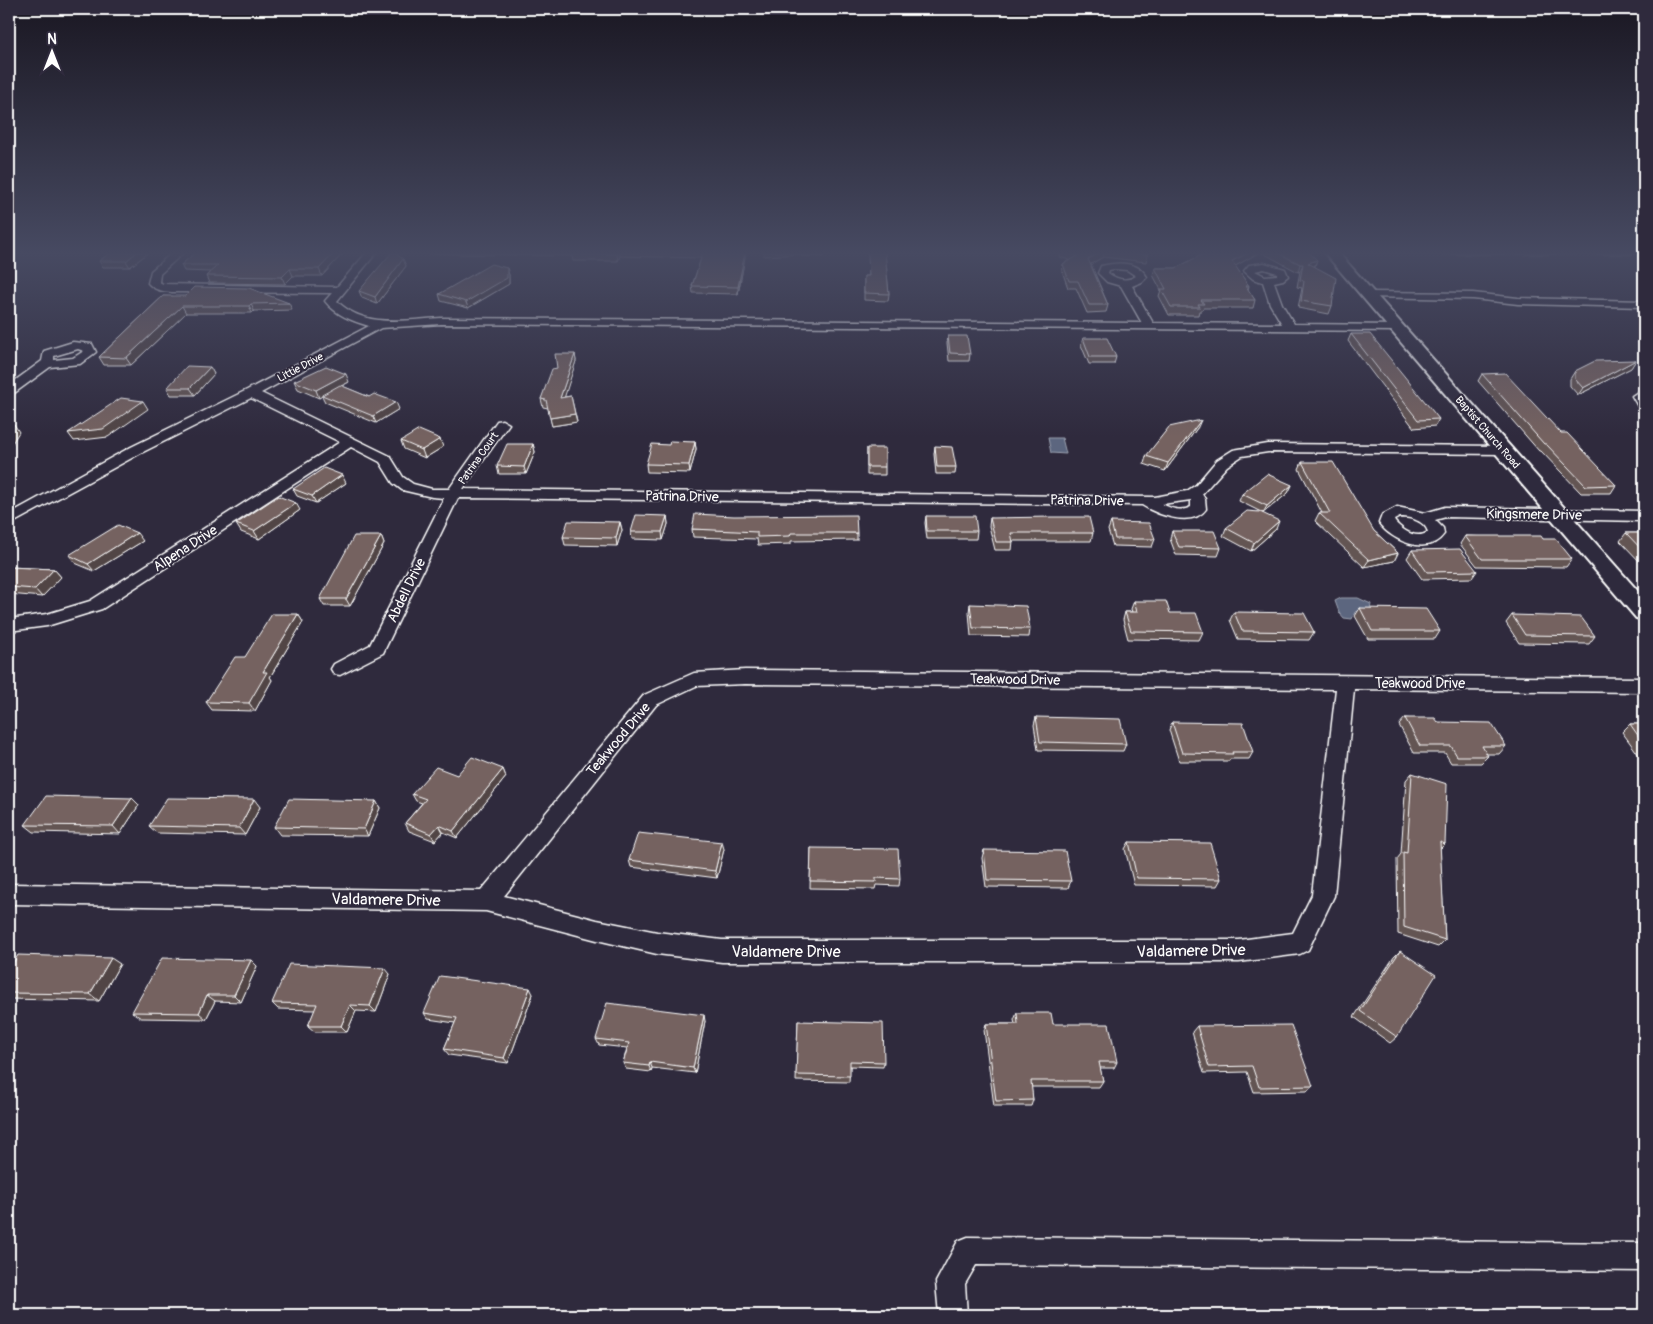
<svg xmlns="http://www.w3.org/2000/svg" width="1653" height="1324" viewBox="0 0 1653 1324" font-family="Pangolin,sans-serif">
  <rect width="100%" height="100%" fill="#2f2a3d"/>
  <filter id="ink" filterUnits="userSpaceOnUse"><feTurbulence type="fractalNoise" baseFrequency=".02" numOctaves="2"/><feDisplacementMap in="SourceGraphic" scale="10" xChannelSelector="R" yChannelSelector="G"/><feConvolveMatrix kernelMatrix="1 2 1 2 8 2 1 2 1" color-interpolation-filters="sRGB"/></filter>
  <g filter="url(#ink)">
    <path fill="#5c667f" stroke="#9da3b2" d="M1048 438H1062L1066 454 1051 453Z
      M1358 598 1371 604 1370 609 1355 612 1352 619 1344 618 1339 612 1335 601 1341 598Z"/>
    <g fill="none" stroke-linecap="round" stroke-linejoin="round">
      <path stroke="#9da3b2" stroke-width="4.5" d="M1441 253H1644"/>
      <g stroke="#fff" stroke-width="3">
        <path id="street" d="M173 252H184L160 274 159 282 163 284 337 287 367 252H377L337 301C365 329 405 320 441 318L1142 323 1121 286 1107 282 1098 273 1101 266C1118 262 1138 261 1147 277L1142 282 1132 286 1153 323 1282 324 1270 304 1263 282 1253 279 1244 271 1249 265 1264 263 1285 269 1288 276 1283 280 1274 282 1282 304 1294 324 1398 325 1404 328 1398 331 441 324 381 328 261 393 390 456 403 477 413 484 432 489H449L497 421 502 420 509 424 463 489 1155 497 1187 491 1196 485 1217 460 1233 450 1268 444 1504 446 1511 450 1504 454 1268 452 1242 456 1227 466 1202 494 1205 499 1206 509C1193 528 1157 515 1142 505L458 498 383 653 340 675 334 674 331 669 334 664 370 645 444 498 432 497 402 490 393 483 380 462 351 447 102 609 47 626 9 631V619L47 614 90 601 340 442 251 398 141 453 9 525V514L131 447 247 390 369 326C352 321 336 315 325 301L332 293 171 292C162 291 154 290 148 283L151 271ZM1114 269 1127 270 1136 276C1127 282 1117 280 1108 273L1109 270ZM1264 269 1277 273V275L1265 276 1255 271ZM1191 500V507C1181 512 1172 509 1162 504Z
          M1370 292 1473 293 1518 298 1644 301V307L1518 304 1473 299 1366 297 1365 295Z
          M73 342 92 344 96 352 80 364 50 367 13 394 9 395V385L42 361 44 351ZM78 349 84 351 73 358 54 360V356Z
          M1644 388V409L1639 408 1632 396Z
          M1397 507 1425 513 1445 507 1644 511V521L1446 517 1435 520 1443 528 1444 534C1428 557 1392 541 1379 523L1382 515ZM1400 517C1411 517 1425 521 1428 532 1417 540 1403 531 1395 522L1394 520Z
          M745 670 1644 678V692L1354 689 1334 896 1308 950 1300 954 1239 962H722L657 954 597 940 486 911 9 904V884L481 891 644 695 694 673ZM745 684 1336 689 1312 895 1293 933 1239 940H722L657 932 597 920 504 896 656 705 696 686Z
          M968 1237 1644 1243V1271L976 1265 965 1284 967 1315H939L936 1282 958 1241Z"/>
      </g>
      <g stroke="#fff" stroke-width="4">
        <path id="secondary" d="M1324 252H1338L1644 598V620L1636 618Z"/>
      </g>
      <use href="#street" fill="#2f2a3d" fill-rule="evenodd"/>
      <use href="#secondary" fill="#2f2a3d" fill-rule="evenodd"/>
    </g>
    <path fill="#645453" stroke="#fff" d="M111 252H149L130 267H103L99 261Z
      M196 252H344L322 276H293L285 284 209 283 206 276 210 272 184 271 181 265Z
      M397 252H746L738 294 693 293 692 286 701 258 620 256 618 261H573L572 256 398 253Z
      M764 252H825L824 257 801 256 800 254 764 256Z
      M868 252H885L889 294 888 301 864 300V276H869Z
      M1061 252H1148L1146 262 1103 257 1091 264 1108 305 1106 312 1087 313 1076 288H1068L1062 271 1063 264 1069 260 1060 257Z
      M1207 252H1260L1235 266 1249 286 1248 290 1255 300 1253 308H1203L1201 311H1199L1198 315H1169L1159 296 1161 290 1153 275 1155 268H1176Z
      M1261 252H1309L1317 260 1315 266 1332 306 1329 314 1298 308 1302 288 1297 287 1300 271 1298 272Z
      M403 259 406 266 377 304 362 298 359 291Z
      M507 268 509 275V284L468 308 441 301 439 294Z
      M163 296 289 303 292 310 254 311 252 313H186L131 365H104L99 357Z
      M1351 334 1439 419 1435 426 1414 428 1348 341Z
      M948 336 970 354 969 361H949L947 343Z
      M1083 338 1116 357 1114 364H1089L1081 345Z
      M575 354 576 361 564 397 571 396 577 422 552 426 548 408 543 407 541 399 557 368Z
      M1636 360 1631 368 1578 395 1570 386V379L1575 371Z
      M210 367 214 374 195 395H171L167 388Z
      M1482 374 1561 433 1616 485 1611 493H1581L1541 451H1539L1478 381Z
      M294 381 349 382 342 386 399 409 376 423 325 402 322 396 319 398 298 389Z
      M1198 427 1165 471 1144 464 1146 456Z
      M401 441 443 447 425 458 404 449Z
      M695 442 696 449 690 473 647 472 646 464 669 445Z
      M533 444 535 452 526 474H499L497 466Z
      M935 446 956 467 955 474H936L934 454Z
      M867 448 885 467V475H867Z
      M1302 462 1374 531 1398 553 1394 561 1364 567 1315 521 1319 513H1322L1299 469Z
      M346 483 316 503 297 496 293 489Z
      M1292 485 1288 493 1263 513 1239 501 1242 494Z
      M300 510 259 539 241 532 236 524Z
      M667 516 668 524 663 540 632 539 631 532Z
      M926 516 977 531 976 539H927L925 523Z
      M990 518 1093 533 1091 541H1013L1012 550H995L989 526Z
      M620 522 622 530 617 546 565 545 563 537Z
      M1111 522 1155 539 1152 547 1113 546 1108 530Z
      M1226 528 1276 529 1251 551 1223 536Z
      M692 529 857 533V540L791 541V544L758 545 757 539 693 537Z
      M1172 531 1221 548 1218 556 1176 555 1170 539Z
      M1626 533H1644V566L1620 541Z
      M381 536 384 544 350 606H324L320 599Z
      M1465 536 1543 539 1572 559 1566 567 1477 566 1460 544Z
      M143 541 94 571 75 563 69 555Z
      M1412 550 1477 571 1472 578 1422 579 1407 558Z
      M9 567 54 569 61 577 42 597 9 594Z
      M1134 601 1170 613 1203 632 1199 640 1128 639 1123 620 1125 612H1132L1131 609Z
      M970 604 1030 629 1029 637 971 636 969 612Z
      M1360 608 1440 631 1435 639H1368L1355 616Z
      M1234 612 1314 632 1309 640 1238 639 1230 620Z
      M298 614 303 622 270 677 272 680 255 711 212 710 206 702 245 657Z
      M1512 615 1595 636 1589 644 1519 643 1506 623Z
      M1036 717 1126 744 1123 751 1038 750 1034 725Z
      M1405 718 1438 722 1506 746 1499 754H1486L1488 756 1481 763H1451L1445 753H1414L1399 725Z
      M1172 722 1253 752 1249 759H1230L1229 761H1179L1169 730Z
      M1630 724H1644V762L1622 732Z
      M503 769 506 777 457 838 443 832 435 841 409 831 405 823 422 803 416 801 412 794 457 775Z
      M1412 773 1445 844 1440 849 1445 940 1438 947 1398 934 1397 859 1401 854 1406 780Z
      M376 801 380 808 368 836 280 835 274 827Z
      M139 805 120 834 34 832 25 825Z
      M260 807 245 835 157 833 149 826Z
      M1129 842 1221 879 1217 886 1134 885 1125 849Z
      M811 848 900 879 899 886 876 885 875 889 810 888Z
      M724 849 717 878 631 867 629 860Z
      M984 850 1071 881 1068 888 986 887 982 858Z
      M1400 951 1397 1037 1390 1043 1354 1017 1394 957Z
      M120 964 99 1001 9 999V970Z
      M257 966 241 1002 215 1001 206 1019 141 1018 132 1012Z
      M390 974 376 1012 356 1011 347 1032H315L308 1026 315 1010 278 1009 272 1003Z
      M533 994 508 1063 449 1055 444 1049 455 1023 428 1019 424 1013Z
      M1017 1013 1053 1024 1117 1062 1114 1068H1100L1103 1081 1099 1087H1031L1033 1100 1031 1106H994L984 1030 986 1024H1015L1014 1020Z
      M705 1021 695 1073 652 1068 651 1072 626 1069 623 1063 627 1048 599 1045 596 1039Z
      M798 1021 884 1062 883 1067 850 1066 849 1082 796 1081Z
      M1197 1026 1313 1086 1307 1091 1254 1092 1247 1072 1204 1073 1192 1032Z"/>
    <path fill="#514544" stroke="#fff" d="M137 252H149L130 267 126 261Z
      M335 252H344L322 276 319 269Z
      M618 252H619L620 256 618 261 617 254Z
      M745 252H746L738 294V287Z
      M1101 252H1104L1103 257 1087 266 1088 259Z
      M1250 252H1260L1230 269 1232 261Z
      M403 259 406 266 377 304 375 297Z
      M1317 260 1314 267 1308 263Z
      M1300 264H1303L1300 271 1298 272Z
      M507 268 509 275V284L468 308 466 302Z
      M290 269 293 276 285 284 282 277Z
      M251 304 254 311 252 313 249 306Z
      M182 306 186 313 131 365 126 358Z
      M575 354 576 361 562 405 560 398Z
      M1636 360 1631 368 1578 395 1583 388Z
      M210 367 214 374 195 395 190 388Z
      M346 374 349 382 323 395H322V396L319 398 316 390Z
      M143 401 148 409 108 437 74 441 68 433Z
      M396 402 399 409 376 423 373 416Z
      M575 414 577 422 552 426 550 418Z
      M1201 420 1198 427 1165 471 1168 463Z
      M14 424 19 432 9 448V432Z
      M440 439 443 447 425 458 422 450Z
      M695 442 696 449 690 473 689 465Z
      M533 444 535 452 526 474 524 467Z
      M342 475 346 483 316 503 312 496Z
      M1292 485 1288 493 1263 513 1267 506Z
      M296 503 300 510 259 539 254 531Z
      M667 516 668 524 663 540 662 532Z
      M1279 521 1276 529 1251 551 1254 543Z
      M620 522 622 530 617 546 616 538Z
      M137 533 143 541 94 571 88 564Z
      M381 536 384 544 350 606 346 599Z
      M1398 553 1394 561 1364 567 1369 560Z
      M54 569 61 577 42 597 35 589Z
      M298 614 303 622 270 677 272 680 255 711 249 703 263 672Z
      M503 769 506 777 457 838 453 831Z
      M132 798 139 805 120 834 113 826Z
      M254 799 260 807 245 835 239 828Z
      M376 801 380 808 368 836 364 829Z
      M439 825 443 832 435 841 431 834Z
      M722 842 724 849 717 878 715 871Z
      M111 958 120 964 99 1001 90 994Z
      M251 960 257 966 241 1002 234 995Z
      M385 968 390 974 376 1012 370 1006Z
      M530 988 533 994 508 1063 504 1058Z
      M207 995 215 1001 206 1019 199 1013Z
      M350 1005 356 1011 347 1032 341 1026Z
      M704 1015 705 1021 695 1073 693 1068Z
      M650 1062 652 1068 651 1072 649 1066Z"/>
    <path fill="#746261" stroke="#fff" d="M111 252H137L126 261H99Z
      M196 252H335L319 269H290L282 277 206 276 218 265H181Z
      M392 252H394L403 259 375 297 359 291Z
      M573 252H618L617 254H572Z
      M703 252H745L738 287 692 286Z
      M868 252H885L889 294 864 293V276H869Z
      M1066 252H1101L1088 259 1108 305H1089L1078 281H1069L1063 264 1078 256Z
      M1119 252H1148V255Z
      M1207 252H1250L1232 261 1249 286H1246L1255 300H1201L1204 304H1198L1200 307H1171L1161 289H1166L1155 268H1176Z
      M1276 252H1309L1317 260 1308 263 1336 278 1332 306 1301 301 1304 281 1300 280 1303 264H1300Z
      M491 264 507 268V278L466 302 439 294Z
      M194 287 249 288 289 303 251 304 249 306H182L126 358 99 357 163 296H185Z
      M1351 334H1370L1439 419 1418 420Z
      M948 336H967L970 354 950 353Z
      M1083 338H1107L1116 357H1090Z
      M555 354H575L560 398 571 396 575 414 550 418 546 400 541 399 552 369 557 368Z
      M1636 360 1583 388 1575 379V371L1595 361Z
      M187 366 210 367 190 388H167Z
      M326 366 346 374 316 390 294 381Z
      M1505 373 1561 433H1567L1616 485 1586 486 1546 444H1544L1482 374Z
      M340 385 369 397 374 394 396 402 373 416 322 395Z
      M121 398 143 401 103 429 68 433Z
      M1201 420 1168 463 1146 456 1169 427Z
      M14 424 9 432V425Z
      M419 430 440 439 422 450 401 441Z
      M670 441 695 442 689 465 646 464 652 444 669 445Z
      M507 444H533L524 467 497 466Z
      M935 446 952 447 956 467H937Z
      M867 448H885V467H867Z
      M1302 462H1333L1374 531 1398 553 1369 560 1319 513H1330Z
      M324 468 342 475 312 496 293 489Z
      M1267 474 1292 485 1267 506 1242 494Z
      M278 496 296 503 254 531 236 524Z
      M1247 511 1260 512 1279 521 1254 543 1226 528Z
      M695 514 734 516 856 515 857 533H791L790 536 757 537V532L692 529Z
      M636 515 667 516 662 532H631Z
      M926 516H975L977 531H927Z
      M1052 517H1089L1093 533H1011L1013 542H996L990 518Z
      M568 521 620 522 616 538 563 537Z
      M1111 522 1149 523 1155 539H1115Z
      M118 525 137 533 88 564 69 555Z
      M1172 531H1214L1221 548 1179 547Z
      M1626 533H1644V552Z
      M354 536H381L346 599H320Z
      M1465 536H1541L1543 539H1556L1572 559H1482Z
      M1460 549 1477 571 1427 572 1412 550Z
      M9 567 54 569 35 589 9 587Z
      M1134 601H1166L1170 613H1196L1203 632 1131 631 1125 612H1137Z
      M970 604 1026 606 1030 629 973 628Z
      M1360 608 1426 609 1440 631H1372Z
      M1234 612 1304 613 1314 632 1242 631Z
      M272 614H298L263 672H267L249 703 206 702 235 657H245Z
      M1512 615 1581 617 1595 636 1525 635Z
      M1036 717 1120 719 1126 744 1040 742Z
      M1405 718H1435L1438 722 1491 723 1506 746H1482L1488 756H1457L1451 746H1420Z
      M1172 722 1243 723 1253 752H1232L1233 754 1182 753Z
      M1630 724H1644V744Z
      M472 757 503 769 453 831 439 825 431 834 405 823 426 799 412 794 436 767 457 775Z
      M1412 773 1447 784 1445 844 1440 842 1445 940 1404 927 1403 852 1407 853Z
      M46 796 132 798 113 826 25 825Z
      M167 798 254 799 239 828 149 826Z
      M289 799 376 801 364 829 274 827Z
      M638 833 722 842 715 871 629 860Z
      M1129 842 1210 843 1221 879 1137 878Z
      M811 848 898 849 900 879 876 878V882L810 881Z
      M984 850 1065 851 1071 881 987 880Z
      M1400 951 1436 975 1397 1037 1360 1011Z
      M18 955 111 958 90 994 9 993V970Z
      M162 958 251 960 234 995H207L199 1013 132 1012Z
      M289 964 385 968 370 1006 350 1005 341 1026H308L317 1004 272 1003Z
      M440 976 530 988 504 1058 444 1049 457 1018 424 1013Z
      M607 1003 704 1015 693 1068 650 1062 649 1066 623 1063 629 1043 596 1039Z
      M1017 1013H1051L1053 1024H1109L1117 1062H1099L1103 1081H1031L1033 1100 996 1101 986 1024H1018Z
      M798 1021 883 1023 884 1062 850 1061V1076L796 1075Z
      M1291 1025 1313 1086 1259 1087 1252 1066 1209 1067 1197 1026Z"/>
  </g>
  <linearGradient id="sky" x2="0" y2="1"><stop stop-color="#1a1722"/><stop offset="0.58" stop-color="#474a62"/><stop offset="1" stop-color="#474a62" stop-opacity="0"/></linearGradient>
  <rect width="1653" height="437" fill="url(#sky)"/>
  <g text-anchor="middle" stroke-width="4" stroke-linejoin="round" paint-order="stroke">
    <g font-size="11" fill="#fff" stroke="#2f2a3d">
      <text transform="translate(300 367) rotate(-28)" y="4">Littie Drive</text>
      <text transform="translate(1488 432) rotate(49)" y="4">Baptist Church Road</text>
      <text transform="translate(478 458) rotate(-55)" y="4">Patrina Court</text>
    </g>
    <g font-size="14" fill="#fff" stroke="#2f2a3d">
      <text transform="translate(682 496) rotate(1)" y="5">Patrina Drive</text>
      <text transform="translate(1087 500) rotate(1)" y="5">Patrina Drive</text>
      <text transform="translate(1534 514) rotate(1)" y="5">Kingsmere Drive</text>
      <text transform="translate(185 548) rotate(-33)" y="5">Alpena Drive</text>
      <text transform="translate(406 590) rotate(-64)" y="5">Abdell Drive</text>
      <text transform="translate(1015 679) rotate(1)" y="5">Teakwood Drive</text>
      <text x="1420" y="688">Teakwood Drive</text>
      <text transform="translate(618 739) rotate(-50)" y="5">Teakwood Drive</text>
    </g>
    <g font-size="16" fill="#fff" stroke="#2f2a3d">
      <text transform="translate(386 899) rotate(1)" y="6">Valdamere Drive</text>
      <text transform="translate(1191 950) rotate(-1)" y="6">Valdamere Drive</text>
      <text x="786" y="957">Valdamere Drive</text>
    </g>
  </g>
  <rect width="1653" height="1324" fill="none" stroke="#2f2a3d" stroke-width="30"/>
  <rect x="15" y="15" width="1623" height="1294" fill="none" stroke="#fff" stroke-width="2" filter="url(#ink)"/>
  <g transform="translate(52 52)" stroke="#2f2a3d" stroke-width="4" paint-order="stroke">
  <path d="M0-4L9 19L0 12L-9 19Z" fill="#ffffff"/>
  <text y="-8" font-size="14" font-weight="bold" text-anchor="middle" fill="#ffffff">N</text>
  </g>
</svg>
